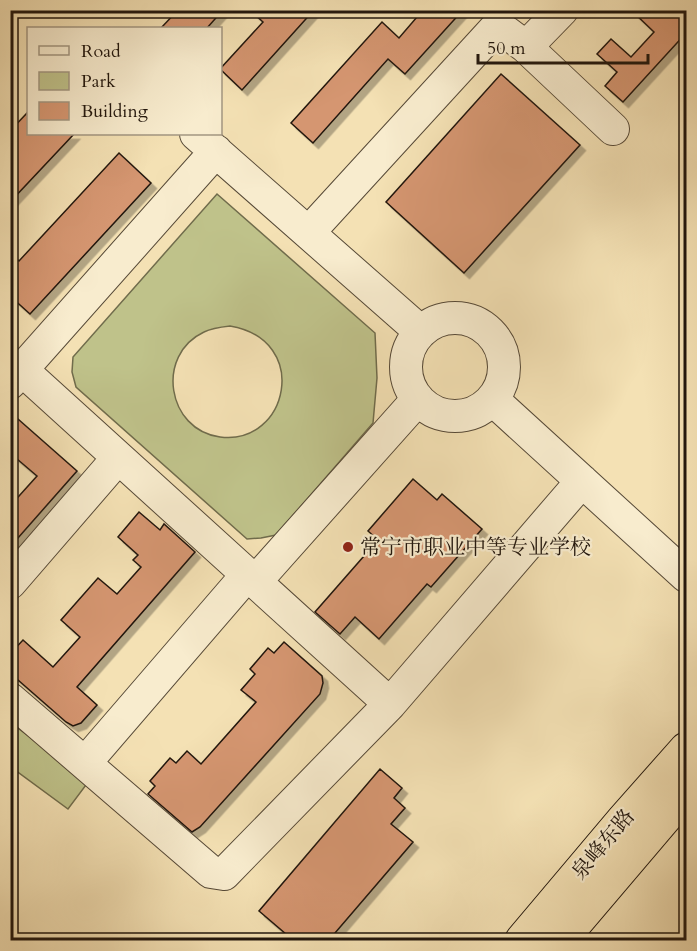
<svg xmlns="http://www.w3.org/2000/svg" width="697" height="951" viewBox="0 0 697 951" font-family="Cardo,'Noto Serif SC',serif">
  <defs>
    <filter id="shadow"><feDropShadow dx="5.5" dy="5.5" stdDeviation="0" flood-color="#0004"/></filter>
  </defs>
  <rect width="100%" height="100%" fill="#f4e1b4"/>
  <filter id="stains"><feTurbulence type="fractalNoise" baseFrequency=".00333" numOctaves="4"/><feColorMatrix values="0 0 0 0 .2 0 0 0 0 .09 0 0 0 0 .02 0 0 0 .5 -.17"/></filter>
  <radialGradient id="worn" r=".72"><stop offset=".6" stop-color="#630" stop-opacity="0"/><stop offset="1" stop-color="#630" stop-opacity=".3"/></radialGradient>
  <path fill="#bfc28a" stroke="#706c4c" stroke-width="1.5" fill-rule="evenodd" d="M217 194 375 333 377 378 373 423 276 535 261 538 247 539 76 387 72 372 73 357ZM230 326C312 340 288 446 220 437 167 430 155 355 204 332 212 328 221 327 230 326Z
    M11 723 89 781 68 809 11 767Z
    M11 777C16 802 15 826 11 850Z"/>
  <path fill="#d59671" stroke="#21160d" stroke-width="1.5" filter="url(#shadow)" d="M178 10H223L207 28H161Z
    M250 10H314L242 90 220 69 263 22Z
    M423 10H463L405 74 388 59 313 143 291 123 382 22 399 38Z
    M631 10H687V32L623 102 605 86 617 72 597 54 611 39 631 57 654 32Z
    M501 74 580 145 464 273 386 202Z
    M28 112V134H74L10 202V131Z
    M119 153 151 183 30 314 10 296V253L19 261Z
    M10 412 77 471 10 547V506L37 476 10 453Z
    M413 479 437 500 442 494 482 529 431 587 427 584 379 639 355 617 340 634 315 612 378 540 368 531Z
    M139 512 160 530 164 524 195 552 77 687 97 705 81 723 73 726 66 722 10 673V654L23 640 53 667 80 637 61 620 98 578 117 594 141 567 133 560 138 555 118 537Z
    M284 642 322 676 323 683 320 694 200 827 192 832 148 794 155 786 150 781 170 758 176 763 187 751 201 764 256 702 241 690 255 674 250 669 268 648 274 653Z
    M380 769 402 788 394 798 405 808 391 824 413 842 329 940H293L259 911Z"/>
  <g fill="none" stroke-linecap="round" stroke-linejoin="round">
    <g stroke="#564937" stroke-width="34">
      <path id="minor" d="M526 47 562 10
        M196 134 421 332
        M309 232 494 30 506 32 526 47 613 129
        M406 367a49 49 0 1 1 98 0a49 49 0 1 1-98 0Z
        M22 370 390 704
        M10 383 216 151
        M492 399 686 576
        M255 582 418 399
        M10 583 118 458
        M10 699 211 872 224 874 390 704 582 481
        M85 763 247 575"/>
    </g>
    <g stroke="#21160d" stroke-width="35">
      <path id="highway" d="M522 940 624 819 686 749
        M561 940 686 793"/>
    </g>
    <use href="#minor" stroke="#f8ecce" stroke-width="32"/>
    <use href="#highway" stroke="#f4e1b4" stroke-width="33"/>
  </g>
  <circle fill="#8f2418" stroke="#f8ecce" stroke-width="2" cx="348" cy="547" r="6"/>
  <g text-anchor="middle" stroke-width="4.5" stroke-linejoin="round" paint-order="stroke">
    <g font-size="21" fill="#21160d" stroke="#f8ecce" text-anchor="start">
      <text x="360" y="554">常宁市职业中等专业学校</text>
    </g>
    <g font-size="21" fill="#21160d" stroke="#f8ecce">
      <text transform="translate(603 844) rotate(-50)" y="7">泉峰东路</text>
    </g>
  </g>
  <rect width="697" height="951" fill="none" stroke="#f4e1b4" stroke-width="36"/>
  <rect x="12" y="12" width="673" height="927" fill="none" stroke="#21160d" stroke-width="3"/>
  <rect x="18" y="18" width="661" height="915" fill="none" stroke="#21160d" stroke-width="1.5"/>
  <rect x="27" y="27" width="195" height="108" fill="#f8ecce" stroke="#a29681" stroke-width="1.5"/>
  <rect x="39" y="46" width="30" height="9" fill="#f8ecce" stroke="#a29681" stroke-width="1.5"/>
  <text x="81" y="57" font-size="18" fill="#21160d">Road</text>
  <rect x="39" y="72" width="30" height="18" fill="#bfc28a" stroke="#a29681" stroke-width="1.5"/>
  <text x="81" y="87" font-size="18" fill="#21160d">Park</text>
  <rect x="39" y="102" width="30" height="18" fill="#d59671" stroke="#a29681" stroke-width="1.5"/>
  <text x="81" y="117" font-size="18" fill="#21160d">Building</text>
  <path d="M478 54v9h170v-9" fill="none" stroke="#21160d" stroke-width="3"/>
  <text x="487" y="54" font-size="18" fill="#21160d" stroke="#f8ecce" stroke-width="4.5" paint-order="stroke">50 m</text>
  <rect width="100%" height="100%" filter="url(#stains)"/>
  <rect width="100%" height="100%" fill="url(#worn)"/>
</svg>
